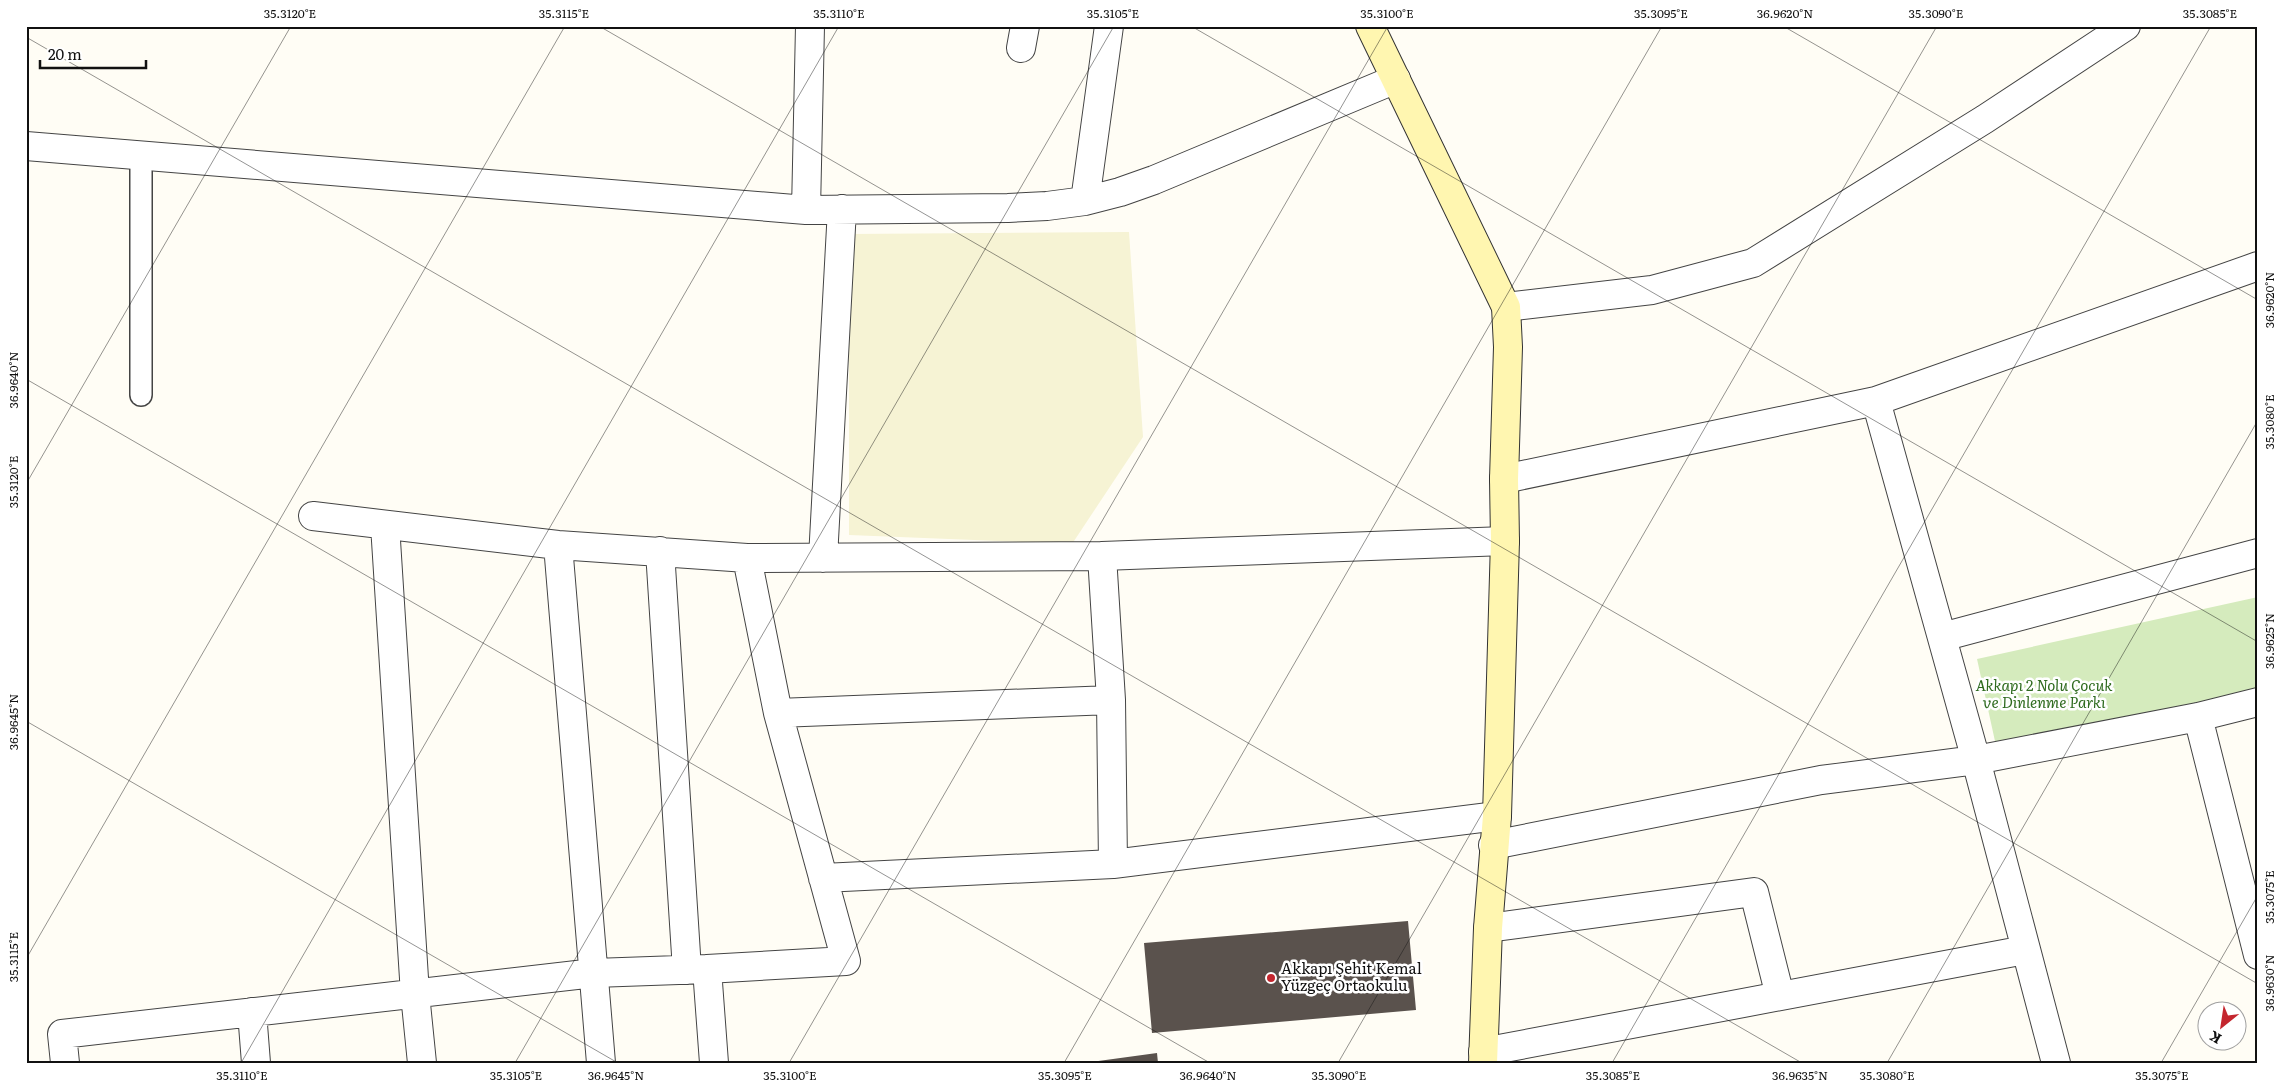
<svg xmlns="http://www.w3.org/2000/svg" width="2284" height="1089" viewBox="0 0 2284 1089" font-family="Literata,serif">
  <rect width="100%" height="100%" fill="#fffdf5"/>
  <path fill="#f6f3d4" d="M1129 232 1143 437 1072 544 849 535V234Z"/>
  <path fill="#d5ebbd" d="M2258 597V697L1998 755 1977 659Z"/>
  <path fill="#5a524d" d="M1408 921 1416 1010 1152 1033 1144 943Z
    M1157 1053 1158 1063H1091V1062Z"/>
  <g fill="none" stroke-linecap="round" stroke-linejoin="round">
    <g stroke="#444" stroke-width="24">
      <path id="lane" d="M141 395V157"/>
    </g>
    <g stroke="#444" stroke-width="30">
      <path id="street" d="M1021 48 1025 26
        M26 146 806 210 1008 208 1047 206 1085 201 1120 192 1154 180 1396 79
        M1085 201 1109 26
        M806 210 810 26
        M1506 307 1652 290 1753 263 1985 119 2126 26
        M1876 401 1976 760 2056 1063
        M1504 479 1876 401 2258 266
        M313 516 558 545 747 558 1102 556 1505 541
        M385 525 415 994 422 1063
        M558 545 601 1063
        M660 551 687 970
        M1102 556 1111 700 1113 864
        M823 558 842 209
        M1942 637 2258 553
        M778 713 1111 700
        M2198 717 2258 955
        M1493 845 1821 780 1976 760 2198 717 2258 702
        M823 878 1113 864 1497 816
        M1488 928 1754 892 1780 996
        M707 969 714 1063
        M252 1012 256 1063
        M1483 1052 2025 950
        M65 1063 62 1034 594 973 707 969 846 961 778 713 747 558"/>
    </g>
    <g stroke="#333" stroke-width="30">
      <path id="secondary" d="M1370 26 1506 307 1508 347 1504 479 1505 541 1497 816 1488 928 1483 1063"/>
    </g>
    <use href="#lane" stroke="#fff" stroke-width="21"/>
    <use href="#street" stroke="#fff" stroke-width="28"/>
    <use href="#secondary" stroke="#fff6b0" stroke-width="28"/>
  </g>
  <path fill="none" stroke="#111" stroke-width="1" stroke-opacity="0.45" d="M599 26 2258 984M1191 26 2258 642M1783 26 2258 300M26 37 1802 1063M26 379 1210 1063M26 484 291 26M26 721 618 1063M26 959 565 26M241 1063 839 26M515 1063 1114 26M789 1063 1388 26M1064 1063 1662 26M1338 1063 1937 26M1612 1063 2211 26M1887 1063 2258 420M2161 1063 2258 895"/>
  <circle fill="#c4262e" stroke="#fff" stroke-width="2" cx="1271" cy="978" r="5"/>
  <g text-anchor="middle" stroke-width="5" stroke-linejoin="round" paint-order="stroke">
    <g font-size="15" font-style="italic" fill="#2f6b1f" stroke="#fff">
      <text x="2044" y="691">Akkapı 2 Nolu Çocuk<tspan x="2044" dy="17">ve Dinlenme Parkı</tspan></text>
    </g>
    <g font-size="15" fill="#111" stroke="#fff" text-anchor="start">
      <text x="1281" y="974">Akkapı Şehit Kemal<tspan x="1281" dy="17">Yüzgeç Ortaokulu</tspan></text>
    </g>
  </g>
  <rect width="2284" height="1089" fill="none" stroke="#ffffff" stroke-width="55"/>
  <g transform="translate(2222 1026) rotate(210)"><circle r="24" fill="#ffffff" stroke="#a0a0a0"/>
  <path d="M0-4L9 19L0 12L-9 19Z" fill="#c4262e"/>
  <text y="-8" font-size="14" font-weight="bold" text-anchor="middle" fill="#111111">K</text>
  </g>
  <path d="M40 60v8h106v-8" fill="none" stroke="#111111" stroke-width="2.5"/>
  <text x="48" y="60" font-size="15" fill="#111111" stroke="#ffffff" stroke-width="4" paint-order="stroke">20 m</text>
  <rect x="28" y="28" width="2228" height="1034" fill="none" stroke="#111" stroke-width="2"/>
  <g font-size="12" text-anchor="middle" fill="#111">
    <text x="290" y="18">35.3120°E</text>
    <text x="564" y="18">35.3115°E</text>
    <text x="839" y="18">35.3110°E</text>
    <text x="1113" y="18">35.3105°E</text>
    <text x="1387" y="18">35.3100°E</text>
    <text x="1661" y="18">35.3095°E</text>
    <text x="1785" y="18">36.9620°N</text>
    <text x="1936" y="18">35.3090°E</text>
    <text x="2210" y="18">35.3085°E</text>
    <text transform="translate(2270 300) rotate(-90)" y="4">36.9620°N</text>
    <text transform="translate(14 380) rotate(-90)" y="4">36.9640°N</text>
    <text transform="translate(2270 422) rotate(-90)" y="4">35.3080°E</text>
    <text transform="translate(14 482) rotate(-90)" y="4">35.3120°E</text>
    <text transform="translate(2270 641) rotate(-90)" y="4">36.9625°N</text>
    <text transform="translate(14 722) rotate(-90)" y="4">36.9645°N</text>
    <text transform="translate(2270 897) rotate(-90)" y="4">35.3075°E</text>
    <text transform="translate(14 957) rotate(-90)" y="4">35.3115°E</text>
    <text transform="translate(2270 983) rotate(-90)" y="4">36.9630°N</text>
    <text x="242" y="1080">35.3110°E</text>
    <text x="516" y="1080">35.3105°E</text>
    <text x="616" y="1080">36.9645°N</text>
    <text x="790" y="1080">35.3100°E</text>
    <text x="1065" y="1080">35.3095°E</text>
    <text x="1208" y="1080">36.9640°N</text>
    <text x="1339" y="1080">35.3090°E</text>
    <text x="1613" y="1080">35.3085°E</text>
    <text x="1800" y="1080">36.9635°N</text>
    <text x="1887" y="1080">35.3080°E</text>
    <text x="2162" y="1080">35.3075°E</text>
  </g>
</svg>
